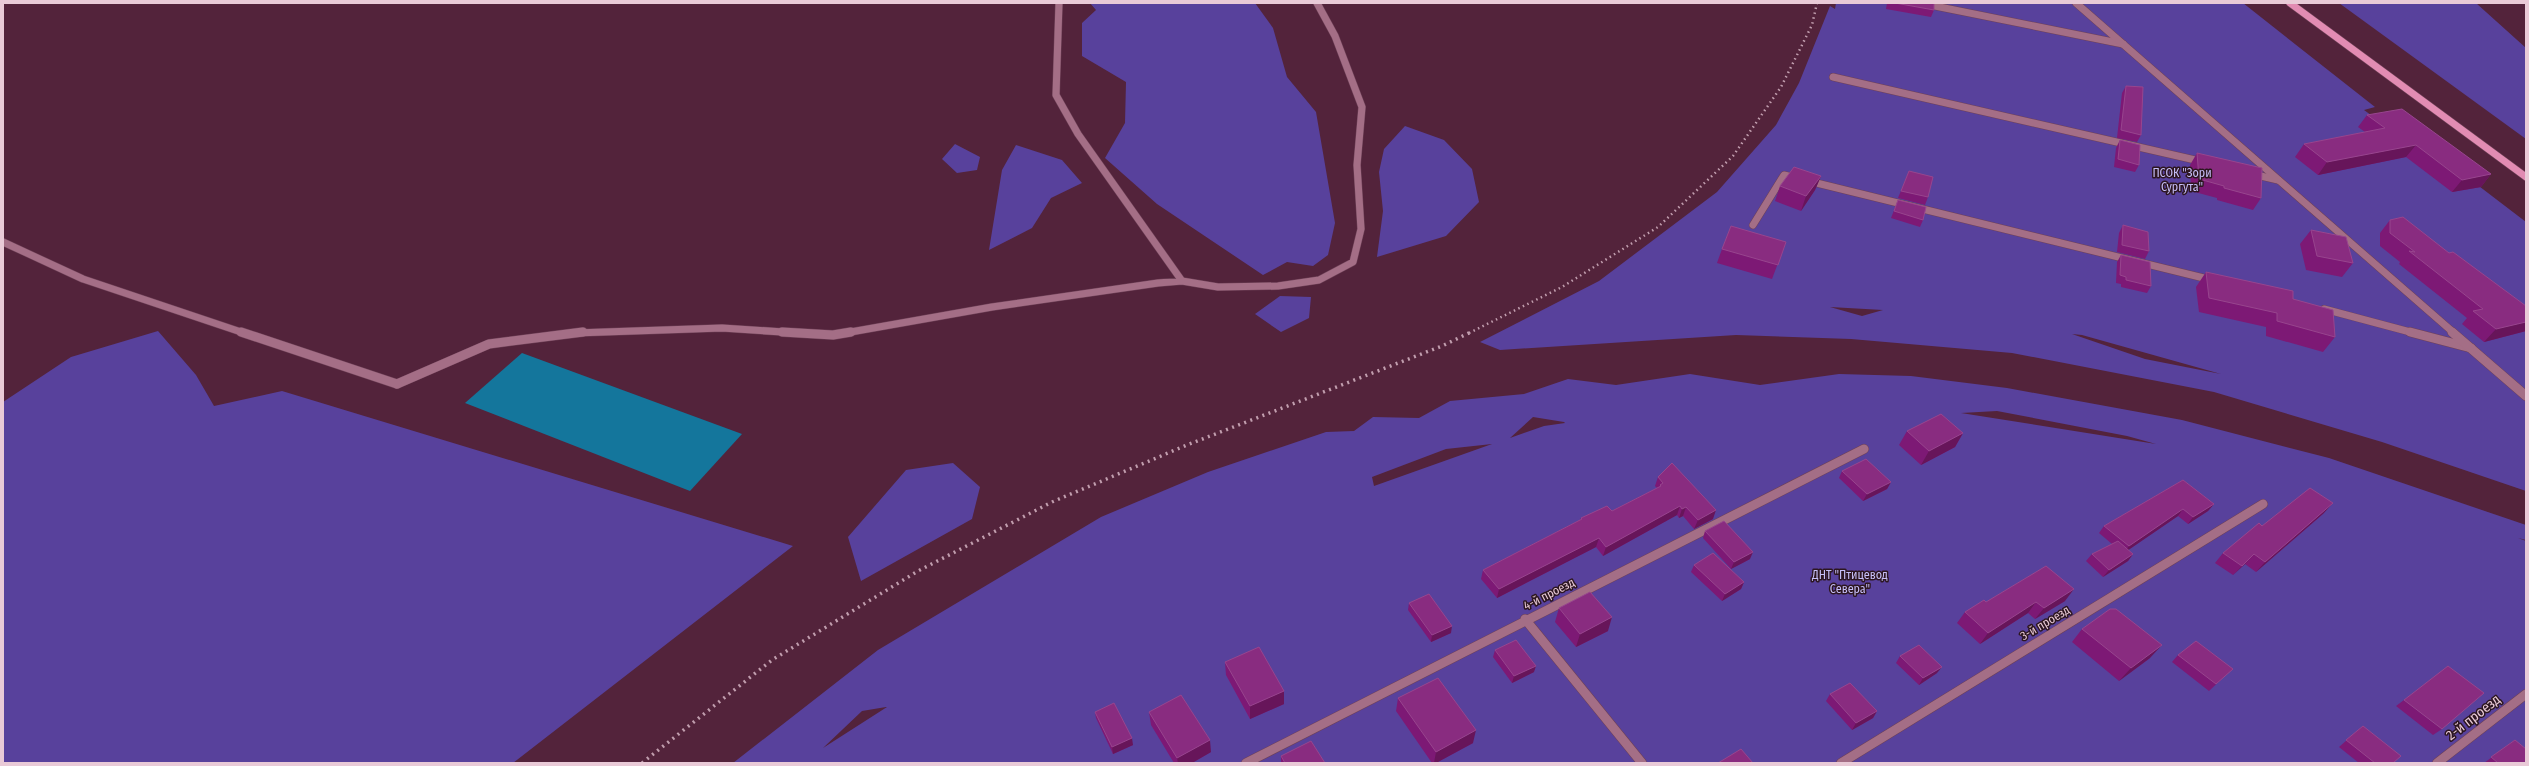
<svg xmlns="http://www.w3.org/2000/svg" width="2529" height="766" viewBox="0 0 2529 766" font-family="'Fira Sans Condensed',sans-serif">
  <rect width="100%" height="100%" fill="#53233b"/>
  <path fill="#58419c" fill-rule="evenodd" d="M1090 3H1255L1273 28 1287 77 1316 112 1335 223 1328 255 1313 266 1287 262 1263 275 1157 204 1105 158 1125 123 1126 82 1082 56V23L1096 10Z
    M1836 3H2243L2375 107 2364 110 2382 123 2433 151 2526 222V491L2382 442 2214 392 2012 353 1851 339 1736 335 1500 350 1480 342 1599 281 1717 192 1776 125 1799 83 1830 6 1835 9ZM1830 307 1883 310 1862 316ZM2072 334 2082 335 2221 374 2145 359Z
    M2339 3H2476L2526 48V139Z
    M1405 126 1444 140 1472 169 1479 202 1446 236 1377 257 1383 211 1379 172 1384 149Z
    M955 144 980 157 977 170 957 173 942 159Z
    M1016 145 1062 160 1082 183 1051 198 1032 228 989 250 1002 170Z
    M1280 296 1311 297 1309 318 1281 332 1255 314Z
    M158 331 196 375 214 406 282 391 793 546 513 763H3V402L71 357Z
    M1690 374 1760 385 1839 374 1911 376 2007 388 2182 420 2329 458 2526 525V540L2518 538 2526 541V763H733L878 650 1101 517 1208 472 1326 432 1354 431 1373 417 1419 418 1450 401 1524 394 1568 379 1616 385ZM1997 411 2127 436 2156 444 1961 413ZM1533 417 1564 422 1565 423 1544 426 1510 438ZM1492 444 1374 486 1372 477 1446 449ZM886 707H887L823 748 862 711Z
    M953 463 980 487 972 519 861 581 848 537 906 470Z"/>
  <path fill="#14769c" d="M522 353 742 434 690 491 465 403Z"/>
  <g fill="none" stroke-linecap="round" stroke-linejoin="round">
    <g stroke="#6e4157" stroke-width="8">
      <path id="lane-far1" d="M1059 3 1056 95 1078 134 1182 281
        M1920 3 2123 44
        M1833 77 2204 162
        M2252 174 2278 180
        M1753 225 1784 175 2212 280
        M2324 309 2414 333
        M575 333 722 328 798 333
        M845 333 992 307 1158 283 1182 281 1218 287 1278 286 1319 280 1353 262 1361 229 1357 165 1362 107 1335 36 1317 3"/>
    </g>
    <g stroke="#6e4157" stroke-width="10">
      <path id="lane" d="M782 332 833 335 851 332
        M2410 332 2471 348
        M397 384 489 344 583 332"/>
    </g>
    <g stroke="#6e4157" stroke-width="8">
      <path id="street-far1" d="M2076 3 2454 333
        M3 242 83 279 244 333"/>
    </g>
    <g stroke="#6e4157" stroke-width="10">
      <path id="street" d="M241 332 397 384
        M2452 332 2526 396
        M1525 619 1642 763
        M1246 763 1864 449
        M1841 763 2263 504
        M2437 763 2526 694"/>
    </g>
    <g stroke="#6e4157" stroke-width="8">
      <path id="secondary" d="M2290 3 2526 177"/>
    </g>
    <use href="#lane-far1" stroke="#a46e86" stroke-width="7"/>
    <use href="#lane" stroke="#a46e86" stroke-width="9"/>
    <use href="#street-far1" stroke="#a46e86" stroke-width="7"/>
    <use href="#street" stroke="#a46e86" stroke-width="9"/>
    <use href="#secondary" stroke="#e28cb3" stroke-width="7"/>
    <path stroke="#c19eae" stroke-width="2.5" stroke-dasharray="1.5 3.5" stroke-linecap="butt" d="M1469 333 1562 287 1658 227 1733 156 1781 87 1812 25 1817 3"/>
    <path stroke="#c19eae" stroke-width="3.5" stroke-dasharray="2 4.5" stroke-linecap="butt" d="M642 763 772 660 918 571 1052 502 1187 445 1442 346 1471 332"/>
  </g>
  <path fill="#7d1975" d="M1887 3H1932L1934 10 1931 17 1886 9Z
    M2126 86 2141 135 2137 142 2117 138 2122 93Z
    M2367 115 2491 174 2481 187 2452 192 2406 157 2318 175 2295 157 2304 144 2365 132 2358 127Z
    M2120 140 2139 165 2135 172 2114 167 2116 148Z
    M2197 153 2261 198 2253 210 2217 200V198L2191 191 2190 165Z
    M1909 171 1928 197 1925 205 1898 198Z
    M1821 176 1815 190 1801 211 1775 201 1780 186Z
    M1898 200 1923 220 1920 227 1891 218Z
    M2390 220 2449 253 2526 306V331L2484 342 2462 324 2467 318 2399 264 2400 262 2380 246V233Z
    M2123 225 2149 251 2145 259 2117 252 2119 233Z
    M2311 230 2353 263 2342 277 2306 270 2300 244Z
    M1786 242 1772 279 1717 263 1722 249Z
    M2121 255 2151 286 2147 293 2121 287V284L2116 283 2117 262Z
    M2206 272 2293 299 2335 337 2323 352 2266 336V327L2199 312 2196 287Z
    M1907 431 1963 433 1955 447 1921 465 1899 445Z
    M1842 471 1891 482 1887 489 1863 501 1839 478Z
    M1658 477 1713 519 1694 529 1683 516 1679 518 1677 515 1603 556 1596 547 1497 598 1481 579 1483 570 1580 520 1581 518 1612 511 1657 488 1655 486Z
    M2183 480 2214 504 2208 511 2188 524 2178 516 2128 550 2133 554 2128 561 2103 577 2086 561 2092 554 2112 544 2099 533 2104 526Z
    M2324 513 2256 572 2245 564 2233 575 2215 563 2223 553 2262 526Z
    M1705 531 1750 559 1731 569 1703 538Z
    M1694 565 1744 582 1741 589 1722 601 1691 572Z
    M2065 601 2035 619 2028 613 1980 644 1957 623 1965 612 1986 602Z
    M1409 603 1451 633 1431 642 1408 610Z
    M1559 608 1608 631 1576 647 1555 622Z
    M2082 629 2150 658 2119 681 2072 642Z
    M1495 650 1534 672 1512 683 1493 657Z
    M2178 655 2226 675 2209 691 2172 662Z
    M1900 656 1937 673 1919 685 1896 663Z
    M1225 662 1284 691V704L1250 719 1226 675Z
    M1830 694 1877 711 1873 718 1852 730 1826 701Z
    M1398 698 1473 743 1436 763H1432L1396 711Z
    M2404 700 2442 729 2433 735 2396 706Z
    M1095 712 1133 745 1113 754 1096 718Z
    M1149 712 1211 752 1192 763H1174L1151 725Z
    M2363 726 2393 763H2359L2339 747Z
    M2515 740 2526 763H2484Z
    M1281 756 1325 763H1281Z"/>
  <path fill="#67155a" d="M2416 145 2406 157 2318 175 2327 162Z
    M2491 174 2481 187 2452 192 2462 180Z
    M1821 176 1815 190 1801 211 1806 196Z
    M2526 322V331L2484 342 2496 329Z
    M1963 433 1955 447 1921 465 1929 451Z
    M1891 482 1887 489 1863 501 1867 494Z
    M2333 503 2324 513 2256 572 2265 562Z
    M2214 504 2208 511 2188 524 2193 517Z
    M1680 506 1677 515 1603 556 1606 547Z
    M1686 507 1683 516 1679 518 1682 509Z
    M2183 509 2178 516 2124 553 2129 546Z
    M1716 510 1713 519 1694 529 1698 520Z
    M1599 538 1596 547 1497 598 1499 589Z
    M1753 552 1750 559 1731 569 1734 562Z
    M2133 554 2128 561 2103 577 2109 570Z
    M2254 554 2245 564 2233 575Z
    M1744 582 1741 589 1722 601 1725 594Z
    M2074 589 2065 601 2035 619 2044 608Z
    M2036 602 2028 613 1980 644 1988 633Z
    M1612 617 1608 631 1576 647 1580 634Z
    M1452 626 1451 633 1431 642 1432 635Z
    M2162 645 2150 658 2119 681 2131 668Z
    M1536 666 1534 672 1512 683 1514 676Z
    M1942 667 1937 673 1919 685 1923 678Z
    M1284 691V704L1250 719V706Z
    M1877 711 1873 718 1852 730 1856 723Z
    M1476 730 1473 743 1436 763H1434L1436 752Z
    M1132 738 1133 745 1113 754 1112 747Z
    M1210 740 1211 752 1192 763H1178L1177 758Z"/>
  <path fill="#892c80" stroke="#98458e" d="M1895 3H1934V10Z
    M2126 86 2143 87 2141 135 2121 130Z
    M2402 109 2491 174 2462 180 2416 145 2327 162 2304 144 2385 128 2367 115Z
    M2120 140 2140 145 2139 165 2118 159Z
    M2197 153 2262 168 2261 198 2224 188V186L2199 179Z
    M1794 167 1821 176 1806 196 1780 186Z
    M1909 171 1933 177 1928 197 1901 191Z
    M1898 200 1926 207 1923 220 1894 211Z
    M2403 217 2449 253 2453 252 2526 306V322L2496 329 2473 311 2483 309 2409 251 2415 252 2390 233V220Z
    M2123 225 2148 232 2149 251 2122 245Z
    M1731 226 1786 242 1778 265 1722 249Z
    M2311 230 2346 237 2353 263 2317 256Z
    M2121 255 2150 262 2151 286 2126 280V277L2120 275Z
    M2206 272 2293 291V299L2333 310 2335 337 2277 321V313L2209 298Z
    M1941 414 1963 433 1929 451 1907 431Z
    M1866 459 1891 482 1867 494 1842 471Z
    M1672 463 1716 510 1698 520 1686 507 1682 509 1680 506 1606 547 1599 538 1499 589 1483 570 1582 519 1581 518 1607 506 1612 511 1661 486 1660 485 1663 483 1658 477Z
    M2183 480 2214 504 2193 517 2183 509 2129 546 2104 526Z
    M2310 488 2333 503 2265 562 2254 554 2242 566 2223 553 2259 523 2262 526Z
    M1724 521 1753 552 1734 562 1705 531Z
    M2118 541 2133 554 2109 570 2092 554Z
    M1713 553 1744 582 1725 594 1694 565Z
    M2046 566 2074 589 2044 608 2036 602 1988 633 1965 612 1984 600 1986 602Z
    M1590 592 1612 617 1580 634 1559 608Z
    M1429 594 1452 626 1432 635 1409 603Z
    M2110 609H2116L2162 645 2131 668 2082 629Z
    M1516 640 1536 666 1514 676 1495 650Z
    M2196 641 2233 669 2216 684 2178 655Z
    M1919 645 1942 667 1923 678 1900 656Z
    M1259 647 1284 691 1250 706 1225 662Z
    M2448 666 2484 693 2442 729 2404 700Z
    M1438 678 1476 730 1436 752 1398 698Z
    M1850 683 1877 711 1856 723 1830 694Z
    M1181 695 1210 740 1177 758 1149 712Z
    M1114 703 1132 738 1112 747 1095 712Z
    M2363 726 2401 756 2393 763H2375L2346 740Z
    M2515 740 2526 749V763H2498L2491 757Z
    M1311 741 1325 763H1285L1281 756Z
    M1741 749 1753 763H1718Z"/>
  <g text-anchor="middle" stroke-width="3" stroke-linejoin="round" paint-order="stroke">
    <g font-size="12" fill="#c6bef7" stroke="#2c1620">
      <text x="2182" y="177">ПСОК "Зори<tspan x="2182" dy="14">Сургута"</tspan></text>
      <text x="1850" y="579">ДНТ "Птицевод<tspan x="1850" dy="14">Севера"</tspan></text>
    </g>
    <g font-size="12" fill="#e9cad7" stroke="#2c1620">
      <text transform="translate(1549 594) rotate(-27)" y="4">4-й проезд</text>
      <text transform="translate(2045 623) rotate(-31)" y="4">3-й проезд</text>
    </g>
    <g font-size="14" fill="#e9cad7" stroke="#2c1620">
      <text transform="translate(2473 717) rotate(-38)" y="5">2-й проезд</text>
    </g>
  </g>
  <rect width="2529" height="766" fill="none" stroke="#e9cad7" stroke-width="8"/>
</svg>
